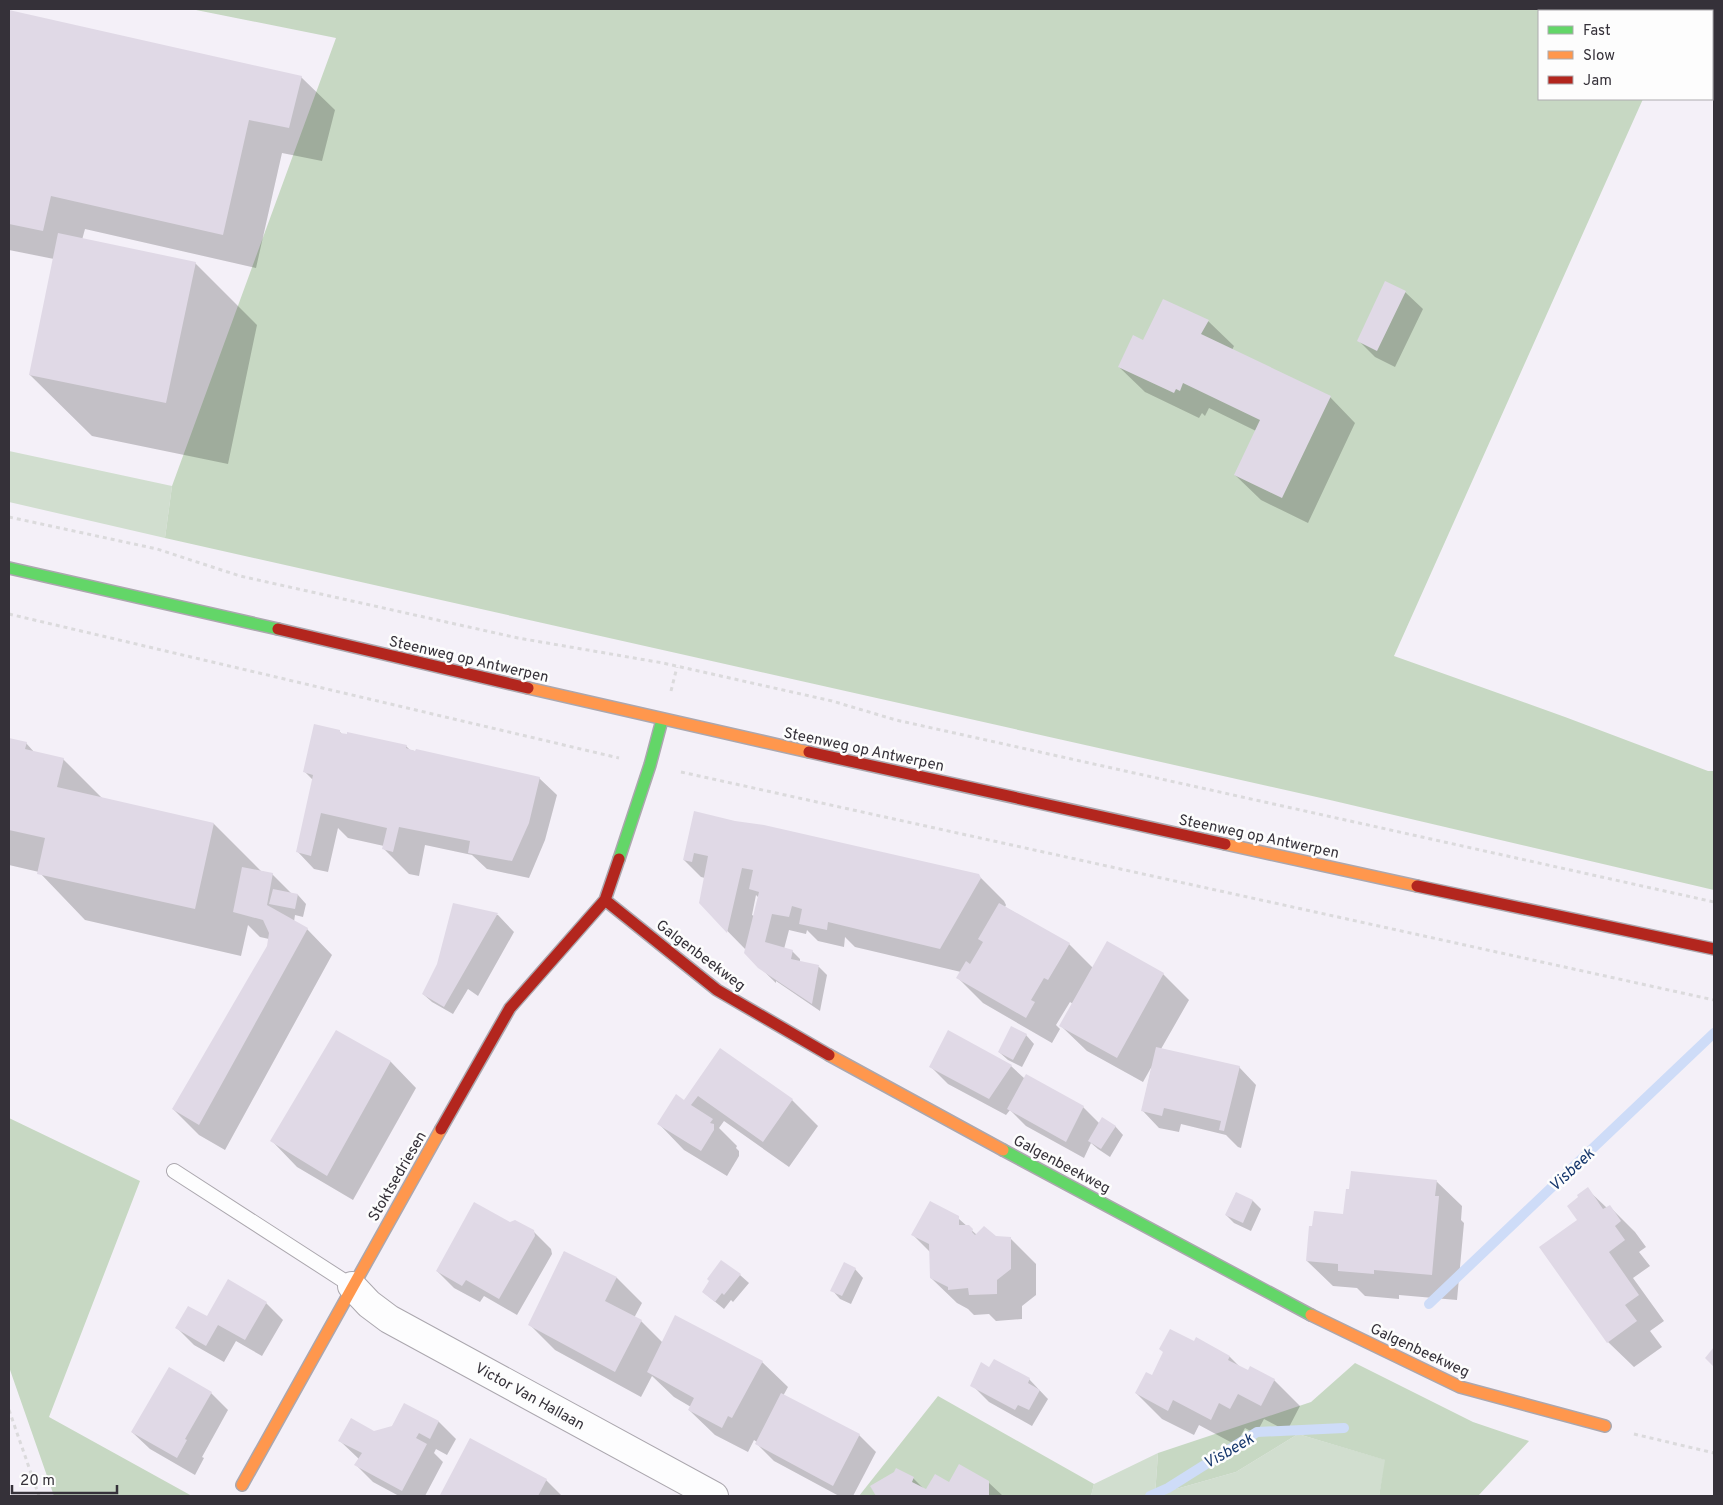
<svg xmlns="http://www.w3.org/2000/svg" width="1723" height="1505" viewBox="0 0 1723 1505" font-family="Overpass,sans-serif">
  <rect width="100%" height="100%" fill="#f4f0f8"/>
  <path fill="#d1decf" d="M1683 9H1714V80L1712 79V11H1682Z
    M9 451 172 486 165 538 9 502Z
    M1298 1434 1386 1460 1379 1496H1091L1094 1484 1158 1453 1155 1495 1236 1472Z"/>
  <path fill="#c7d8c3" d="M191 9H1683L1682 11H1539V99H1643L1394 656 1565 717 1708 771H1714V890L1330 800 165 538 172 486 336 38Z
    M9 1118 140 1181 49 1417 192 1496H54L9 1367Z
    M1355 1363 1473 1422 1529 1441 1478 1496H1379L1385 1460 1298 1434 1236 1472 1155 1495 1158 1453 1311 1402Z
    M938 1396 1094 1484 1091 1496H859Z"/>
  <path fill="#0003" fill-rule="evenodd" d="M9 12 301 77 335 110 322 161 282 153 256 268 85 229 82 240 195 263 257 325 228 464 92 436 30 375 54 259 9 250Z
    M1405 292 1423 309 1395 367 1375 357 1358 340Z
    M1208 321 1234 346 1232 350 1330 397 1355 423 1308 523 1261 500 1235 475 1256 431 1209 408 1205 416 1202 413 1199 418 1145 392 1119 367 1144 342Z
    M339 731 343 735 406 746 410 750 539 778 557 795 545 840 529 878 487 869 472 855 425 845 419 876 409 874 383 848 384 846 348 838 338 828 328 872 314 869 297 851 313 780 304 771Z
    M9 740 26 743 35 753 63 759 103 799 214 824 261 871 272 874 292 894 298 895 306 904 303 917 295 915 294 922 307 929 332 955 225 1150 199 1135 173 1109 268 947 269 939 260 937 248 925 241 956 85 920 39 872 9 865Z
    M695 813 978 875 1004 901 1006 905 1005 907 1069 944 1093 968 1107 943 1163 974 1189 1000 1161 1049 1239 1067 1256 1085 1241 1148 1238 1147 1226 1135 1181 1124 1179 1132 1159 1128 1142 1110 1152 1066 1143 1082 1087 1051 1061 1026 1073 1004 1070 1002 1056 1025 1060 1029 1052 1043 983 1003 958 978 961 972 855 947 845 937 844 947 818 941 807 930 806 934 789 930 784 949 792 951 800 959V962L819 967 827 975 820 1011 776 981V983L745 953 746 950 700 903 705 878 701 877 684 860ZM756 895 759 898 754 916 752 915Z
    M454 904 498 915 514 932 478 996 468 989 453 1014 432 1002 423 994 439 965Z
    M336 1032 391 1062 416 1088 353 1200 297 1167 272 1141Z
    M1026 1035 1034 1044 1022 1067 1008 1060 999 1052Z
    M721 1050 792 1100 818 1126 789 1167 724 1121 719 1128 737 1146 736 1148 739 1151V1156L727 1176 684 1150 659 1124 684 1101Z
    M930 1066H1011L1025 1079 1083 1107 1100 1124 1115 1126 1123 1135 1110 1157 1098 1149 1091 1143 1084 1158 1026 1126 1010 1110 1006 1115 948 1084Z
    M1436 1181 1462 1206 1461 1220 1464 1223 1457 1300 1399 1295V1299L1365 1296 1357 1288 1333 1286 1307 1261 1344 1215Z
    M1587 1189 1607 1208 1609 1206 1635 1232 1646 1247 1639 1252 1650 1266 1633 1278 1664 1321 1650 1331 1662 1347 1634 1367 1608 1342 1579 1221Z
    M1236 1193 1253 1201 1261 1209 1251 1231 1234 1223 1226 1215Z
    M959 1219 977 1235 1010 1238 1036 1264V1295L1022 1306V1319L996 1321 989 1314 974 1315 968 1309 957 1303 931 1278V1253L913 1235Z
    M510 1224 533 1231 551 1249 552 1254 517 1315 484 1296 480 1302 454 1288 437 1271Z
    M564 1252 617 1278 642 1303 634 1318 641 1321 663 1343 762 1362 788 1387 783 1396 859 1435 876 1452 853 1496H839L774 1461 757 1444V1442L754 1440 748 1452 715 1435 689 1410 691 1407 674 1397 652 1376 641 1397 555 1350 530 1325Z
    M722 1262 740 1275 749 1283 733 1302 731 1300 724 1309 703 1292Z
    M855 1269 863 1278 851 1304 840 1299 832 1290Z
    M266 1303 283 1320 262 1356 236 1341 224 1362 194 1345 177 1328 208 1317Z
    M1194 1343 1230 1357 1241 1368 1274 1380 1300 1406 1287 1431 1264 1419 1256 1434 1245 1428 1236 1445 1199 1425 1194 1435 1162 1419 1136 1393 1152 1377Z
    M989 1369 1029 1379 1046 1397 1048 1399 1032 1426 989 1402 972 1385Z
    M211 1393 228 1410 202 1457 204 1458 195 1475 150 1449 132 1432Z
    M404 1405 439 1422 456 1439 447 1455 436 1449 434 1453 443 1462 425 1496H399L373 1482 356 1465 359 1459 340 1441 392 1427Z
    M913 1478 925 1490 949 1484 988 1482 1003 1496H877L871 1487Z
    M546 1480 562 1496H443L441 1495Z"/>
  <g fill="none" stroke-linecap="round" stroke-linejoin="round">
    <path stroke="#cedcf8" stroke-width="10" d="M1429 1304 1714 1033
      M1150 1496 1168 1488 1257 1432 1344 1428"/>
  </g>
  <path fill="#e0d9e6" d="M9 10 302 76 289 128 249 120 223 235 51 196 43 231 9 224Z
    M58 233 196 262 166 403 29 375Z
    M1385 281 1406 291 1377 351 1357 341Z
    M1163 299 1209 320 1201 334 1331 396 1282 498 1234 475 1260 420 1183 383 1180 391 1176 389 1174 393 1118 367 1133 335 1143 340Z
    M314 724 340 730V733L347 734V732L407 745 406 748 415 751 416 749 540 777 529 823 512 861 468 853 470 841 399 827 393 852 382 849 387 828 321 813 311 856 296 852 313 775 303 772Z
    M9 738 27 742 25 749 64 758 57 787 214 823 195 909 37 874 45 838 9 830Z
    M694 811 735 821 764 825 979 874 981 878 940 949 828 922 827 930 799 924 802 909 792 906 789 917 772 914 765 942 793 950 791 959 819 965 812 1004 758 968 744 953 759 892 749 889 753 870 742 868 727 933 699 903 708 856 694 853 692 862 683 860Z
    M242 867 273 873 267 905 308 928 199 1125 172 1109 267 946 269 933 263 920 233 912Z
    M273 889 298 894 295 909 269 904Z
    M453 903 498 913 444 1007 422 994 437 964Z
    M999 903 1070 943 1048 980 1044 978 1031 1000 1035 1002 1026 1018 956 978 966 961 970 964 983 942 978 939Z
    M1107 941 1164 973 1117 1058 1059 1026Z
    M1011 1026 1027 1034 1013 1060 998 1052Z
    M336 1030 391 1061 327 1176 270 1141Z
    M948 1030 1012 1065 989 1099 929 1067Z
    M1156 1047 1240 1066 1224 1131 1219 1130 1221 1121 1164 1108 1162 1116 1141 1111Z
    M720 1048 793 1099 763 1142 698 1096 691 1105 713 1119 710 1123 714 1124V1130L701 1151 657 1124 676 1094 684 1100Z
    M1026 1074 1084 1106 1066 1142 1007 1109Z
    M1102 1117 1116 1126 1101 1149 1088 1141Z
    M1351 1171 1437 1180 1435 1196H1439L1432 1275 1374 1270V1274L1338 1271V1264L1306 1261 1309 1226H1312L1314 1211 1343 1214 1346 1189H1349Z
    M1588 1187 1603 1209 1610 1205 1621 1221 1615 1226 1625 1240 1609 1252 1639 1295 1625 1305 1637 1321 1607 1343 1539 1247 1577 1220 1567 1206 1578 1197 1577 1195Z
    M1236 1192 1253 1200 1243 1223 1225 1215Z
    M930 1201 959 1216V1225H969L973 1229 972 1232 975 1235 984 1226 996 1236 1011 1237V1269L997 1280V1294L969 1295 968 1288 948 1290V1287L930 1278 929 1244 911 1235Z
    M474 1202 510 1222 515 1220 534 1230 535 1236 499 1299 466 1280 462 1286 436 1271Z
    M564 1251 617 1277 605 1301 642 1320 615 1372 528 1325Z
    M721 1260 741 1274 724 1295 722 1293 715 1302 702 1292 709 1281 707 1279Z
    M844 1262 856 1268 842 1296 830 1291Z
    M228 1279 267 1302 245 1340 218 1325 206 1346 175 1328 188 1306 207 1316Z
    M675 1315 763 1361 732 1418 728 1416 722 1428 688 1410 694 1398 647 1372Z
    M1170 1329 1194 1341 1196 1337 1230 1356 1228 1360 1248 1370 1250 1366 1275 1379 1261 1406 1238 1394 1230 1409 1219 1403 1211 1420 1173 1400 1168 1411 1135 1393 1146 1372 1152 1375 1163 1352 1159 1349Z
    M1714 1347V1367L1705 1358Z
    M994 1359 1030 1378 1028 1383 1040 1390 1029 1410 1018 1405 1015 1410 970 1386 981 1362 989 1367Z
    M169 1367 212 1392 185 1439 187 1440 177 1458 131 1432Z
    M781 1393 860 1434 833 1486 755 1444Z
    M404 1403 439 1421 430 1439 419 1433 416 1438 427 1444 402 1491 354 1465 362 1453 338 1441 351 1418 374 1431 392 1426Z
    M470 1438 547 1479 538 1496H442L440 1495Z
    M959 1464 989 1481V1496H876L870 1486 894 1472 896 1468 914 1477 912 1482 926 1489 935 1474 949 1482Z"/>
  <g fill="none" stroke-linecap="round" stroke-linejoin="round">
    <g stroke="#aba7ae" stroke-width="16">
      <path id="lane" d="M174 1171 352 1286"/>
    </g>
    <g stroke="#aba7ae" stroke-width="30">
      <path id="street" d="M352 1286 369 1304 389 1319 714 1496"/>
    </g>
    <g stroke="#aba7ae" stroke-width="14">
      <path id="fast" d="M9 568 278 629
        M619 859 650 765 662 720
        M1003 1150 1311 1315"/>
    </g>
    <g stroke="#aba7ae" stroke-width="14">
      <path id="slow" d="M528 688 809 752
        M1225 844 1417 886
        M829 1055 1003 1150
        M1311 1315 1460 1387 1605 1426
        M242 1485 441 1129"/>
    </g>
    <g stroke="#aba7ae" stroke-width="14">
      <path id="jam" d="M278 629 528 688
        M809 752 1225 844
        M1417 886 1714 949
        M605 900 717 990 829 1055
        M441 1129 510 1008 605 900 619 859"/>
    </g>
    <path stroke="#dbdadc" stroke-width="3" stroke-dasharray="4 4" stroke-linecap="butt" d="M9 517 157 549 240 576 518 638 663 663 832 701 896 720 1714 902
      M9 614 619 758
      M671 691 677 667
      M681 772 1714 1000
      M9 1410 39 1496
      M1634 1434 1714 1453"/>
    <use href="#lane" stroke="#fdfdfe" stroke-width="14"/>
    <use href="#street" stroke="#fdfdfe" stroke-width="28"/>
    <use href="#fast" stroke="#63d668" stroke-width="11"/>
    <use href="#slow" stroke="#ff974d" stroke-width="11"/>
    <use href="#jam" stroke="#b3261e" stroke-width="11"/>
  </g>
  <g text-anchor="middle" stroke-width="5" stroke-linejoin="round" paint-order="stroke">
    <g font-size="15" fill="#353139" stroke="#fdfdfd">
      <text transform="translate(469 659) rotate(13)" y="5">Steenweg op Antwerpen</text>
      <text transform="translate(864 749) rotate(12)" y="5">Steenweg op Antwerpen</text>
      <text transform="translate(1259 836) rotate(12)" y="5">Steenweg op Antwerpen</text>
      <text transform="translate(701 955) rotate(37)" y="5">Galgenbeekweg</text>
      <text transform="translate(1062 1164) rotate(28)" y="5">Galgenbeekweg</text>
      <text transform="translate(397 1176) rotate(-60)" y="5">Stoktsedriesen</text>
      <text transform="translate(1420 1350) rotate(25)" y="5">Galgenbeekweg</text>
      <text transform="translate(530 1396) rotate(29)" y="5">Victor Van Hallaan</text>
    </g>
    <g font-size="16" font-style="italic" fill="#17386d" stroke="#fdfdfd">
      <text transform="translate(1571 1169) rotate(-43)" y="6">Visbeek</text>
      <text transform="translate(1228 1450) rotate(-30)" y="6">Visbeek</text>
    </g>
  </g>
  <rect width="1723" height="1505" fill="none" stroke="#353139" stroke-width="20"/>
  <rect x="1538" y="10" width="175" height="90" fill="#fdfdfd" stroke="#adabaf"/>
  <rect x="1548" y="26" width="25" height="8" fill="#63d668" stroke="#adabaf"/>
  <text x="1583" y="35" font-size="15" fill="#353139">Fast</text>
  <rect x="1548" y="51" width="25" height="8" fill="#ff974d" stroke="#adabaf"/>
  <text x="1583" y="60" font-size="15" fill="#353139">Slow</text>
  <rect x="1548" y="76" width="25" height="8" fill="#b3261e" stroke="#adabaf"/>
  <text x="1583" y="85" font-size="15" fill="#353139">Jam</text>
  <path d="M12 1485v8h105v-8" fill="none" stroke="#353139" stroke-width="2.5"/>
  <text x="20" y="1485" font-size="15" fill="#353139" stroke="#fdfdfd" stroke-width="4" paint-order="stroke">20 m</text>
</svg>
